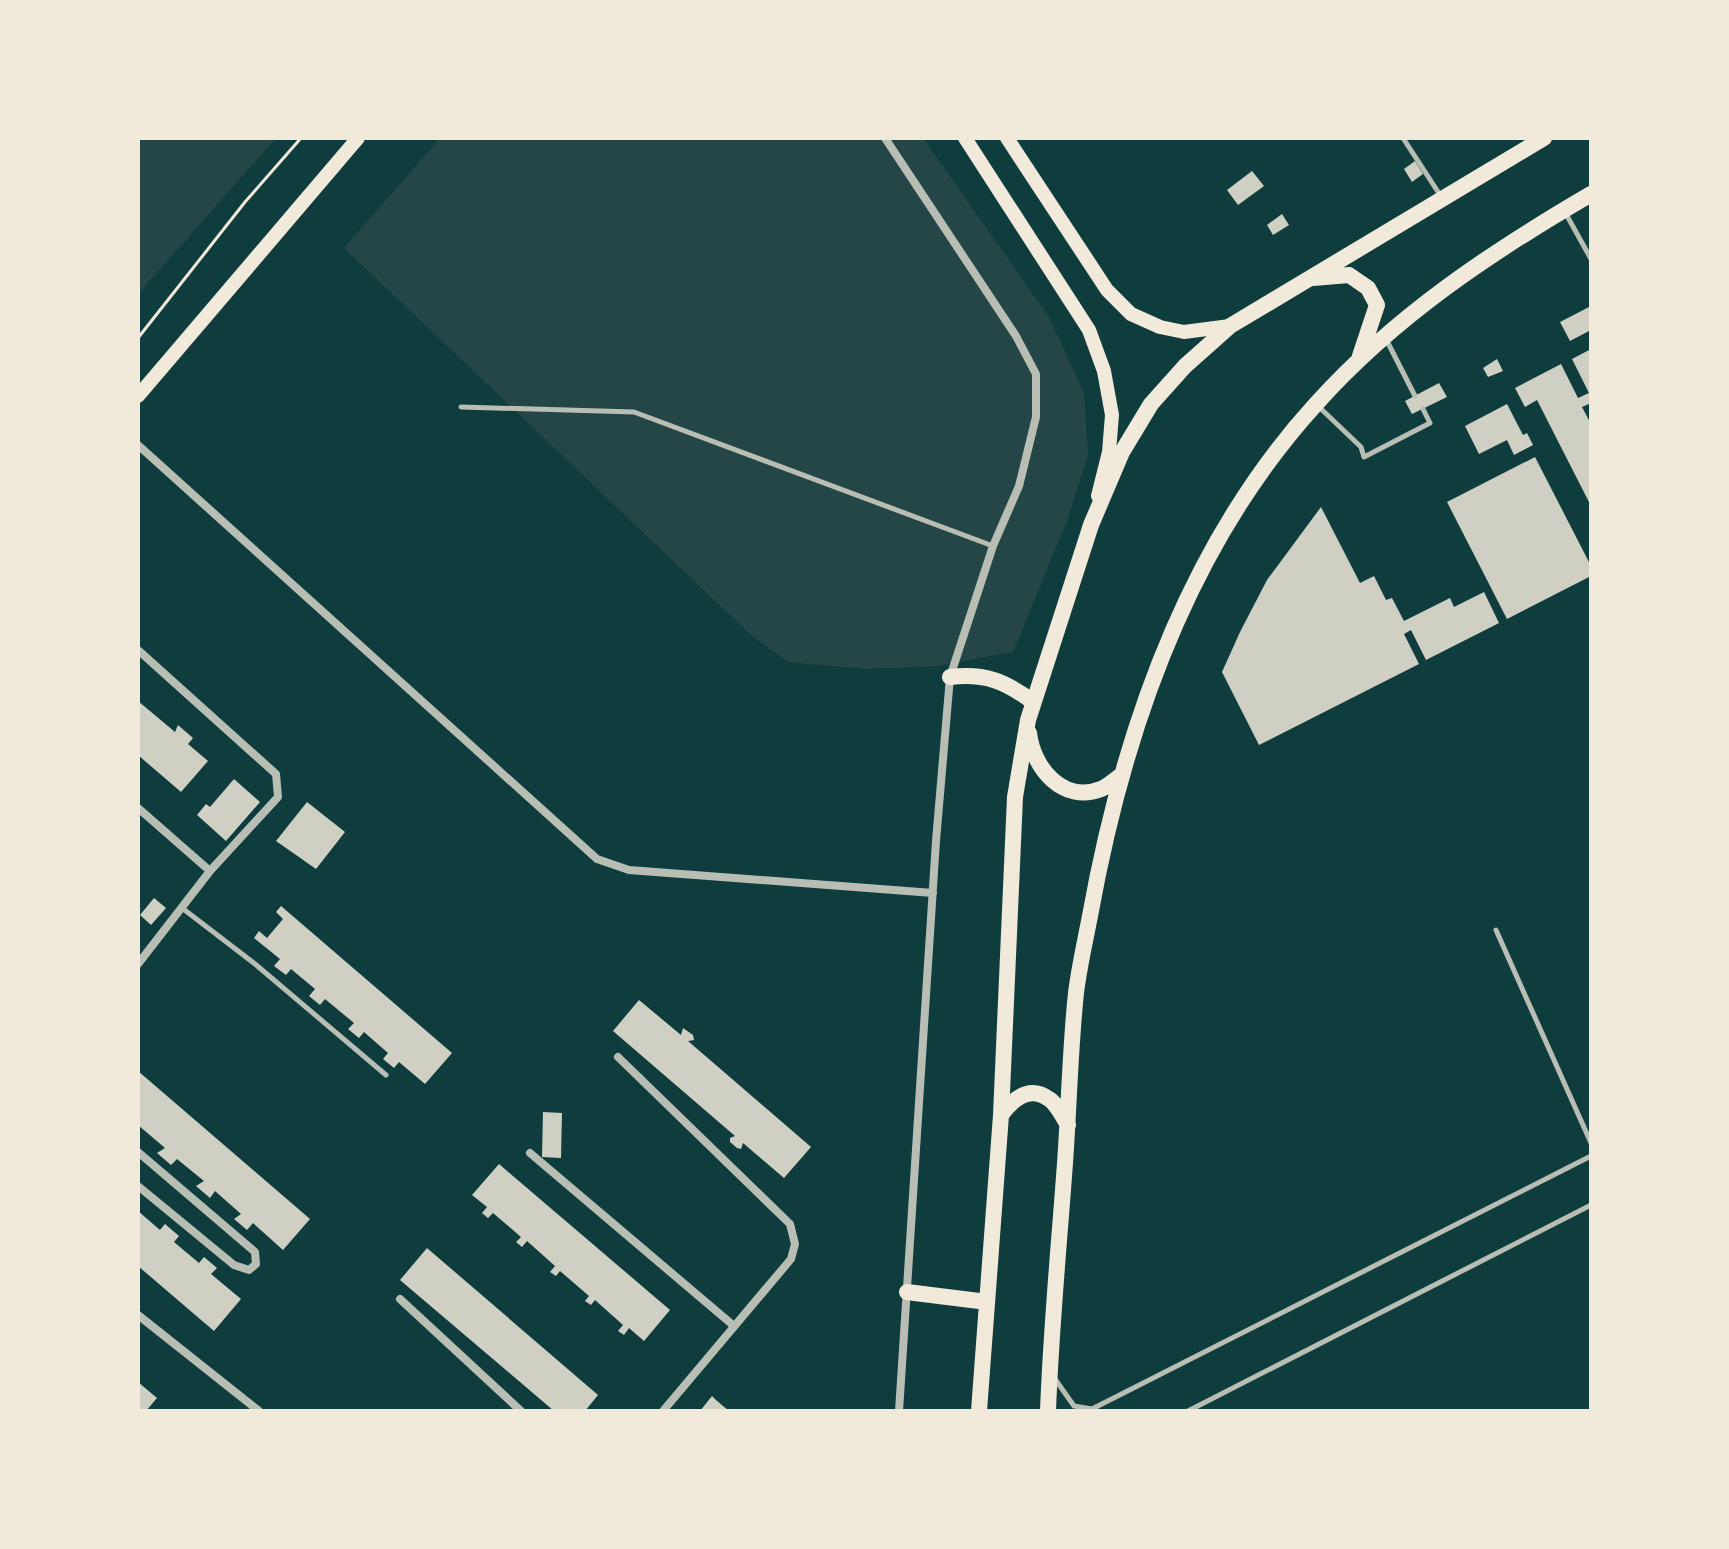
<svg xmlns="http://www.w3.org/2000/svg" width="1729" height="1549" viewBox="0 0 1729 1549" font-family="'PT Sans Narrow',sans-serif">
  <rect width="100%" height="100%" fill="#0f3d3e"/>
  <path fill="#244646" d="M138 138H276L138 294Z
    M440 138H923L1049 317 1084 393 1088 455 1067 521 1013 652 937 666 865 669 788 662 752 636 344 248Z"/>
  <path fill="#cfcfc3" d="M1415 161 1423 174 1412 182 1404 169Z
    M1252 171 1264 186 1238 205 1227 190Z
    M1282 214 1289 225 1273 235 1267 225Z
    M1591 306V330L1570 341 1560 322Z
    M1591 349V403L1582 407 1591 424V506L1537 400 1525 407 1515 388 1561 364 1578 398 1589 393 1572 359Z
    M1497 359 1503 371 1488 377 1483 368Z
    M1439 383 1447 397 1412 414 1405 401Z
    M1507 404 1523 435 1527 433 1533 445 1514 455 1507 440 1479 454 1465 426Z
    M1535 457 1591 566V576L1507 619 1447 502Z
    M1321 507 1360 583 1374 576 1386 600 1392 598 1404 621 1450 598 1454 607 1484 592 1499 623 1426 660 1411 630 1404 634 1419 664 1259 745 1222 672 1240 632 1267 580Z
    M138 701 175 732 178 725 193 738 188 744 208 761 181 792 138 755Z
    M234 779 260 802 226 841 197 815 206 804 210 807Z
    M307 802 345 832 316 869 276 841Z
    M154 898 166 908 151 925 140 915Z
    M281 906 452 1053 425 1084 399 1062 394 1068 383 1059 388 1053 364 1032 359 1038 348 1029 354 1023 325 999 320 1005 309 996 315 989 291 969 286 975 274 966 280 959 254 938 259 931 267 938 283 919 276 912Z
    M639 1000 681 1035 683 1028 693 1035 694 1040 688 1041 811 1147 784 1178 743 1143 741 1149 737 1148 730 1142V1138L735 1136 613 1031Z
    M138 1071 310 1219 283 1250 253 1223 247 1230 234 1219 241 1214 215 1191 210 1198 196 1186 204 1181 177 1159 171 1165 157 1153 165 1148 138 1125Z
    M543 1112 562 1113 561 1158 542 1157Z
    M499 1164 670 1310 644 1341 629 1328 624 1335 618 1331 623 1325 595 1300 591 1305 585 1301 589 1296 560 1271 556 1276 550 1272 555 1266 527 1241 522 1247 516 1242 521 1237 493 1213 488 1218 482 1213 487 1207 472 1195Z
    M138 1211 160 1230 165 1224 179 1236 174 1242 199 1263 204 1257 217 1268 211 1274 241 1299 214 1331 138 1266Z
    M427 1248 598 1395 585 1411H554L400 1280Z
    M138 1382 157 1398 146 1411H138Z
    M712 1396 716 1400 729 1411H700Z"/>
  <g fill="none" stroke-linecap="round" stroke-linejoin="round">
    <path stroke="#f1e9da" stroke-width="3" d="M138 338 245 202 301 138"/>
    <path stroke="#b8beb3" stroke-width="5" d="M1403 138 1442 198
      M1566 214 1591 259
      M1387 341 1415 396
      M1318 406 1361 447 1364 457 1430 423 1423 409
      M461 407 634 412 993 546
      M182 908 255 964 386 1075
      M1496 930 1591 1143
      M1055 1379 1074 1406 1092 1409 1591 1156
      M1188 1411 1591 1205"/>
    <path stroke="#b8beb3" stroke-width="8" d="M885 138 1016 336 1036 374V417L1019 486 993 546 950 677 936 841 899 1411
      M138 445 597 859 629 870 933 893
      M138 650 276 774 278 797 210 871 138 964
      M138 808 210 871
      M618 1057 790 1224 795 1244 791 1259 663 1411
      M138 1152 255 1252 256 1264 249 1270 234 1265 138 1186
      M530 1153 734 1326
      M400 1299 521 1411
      M138 1315 259 1411"/>
    <path stroke="#f1e9da" stroke-width="14" d="M965 138 1089 330 1104 371 1112 415 1109 452 1098 496
      M1007 138 1107 290 1131 314 1160 327 1184 332 1230 326
      M138 396 358 138"/>
    <path stroke="#f1e9da" stroke-width="16" d="M1313 278 1349 275 1368 288 1377 305 1360 356
      M950 677C985 673 1005 681 1033 702
      M1029 733C1033 768 1063 804 1101 789 1109 786 1115 779 1122 775
      M1001 1115C1013 1099 1029 1085 1049 1099 1056 1103 1063 1117 1068 1125
      M907 1292 987 1302
      M979 1411 1001 1115 1015 797 1028 720 1091 525 1122 452 1151 404 1185 366 1230 326 1544 138
      M1048 1411C1051 1328 1059 1246 1065 1163 1069 1107 1070 1050 1076 993 1079 968 1085 942 1090 916 1123 732 1188 544 1316 404 1395 316 1490 253 1591 194"/>
  </g>
  <rect width="1729" height="1549" fill="none" stroke="#f1e9da" stroke-width="280"/>
</svg>
